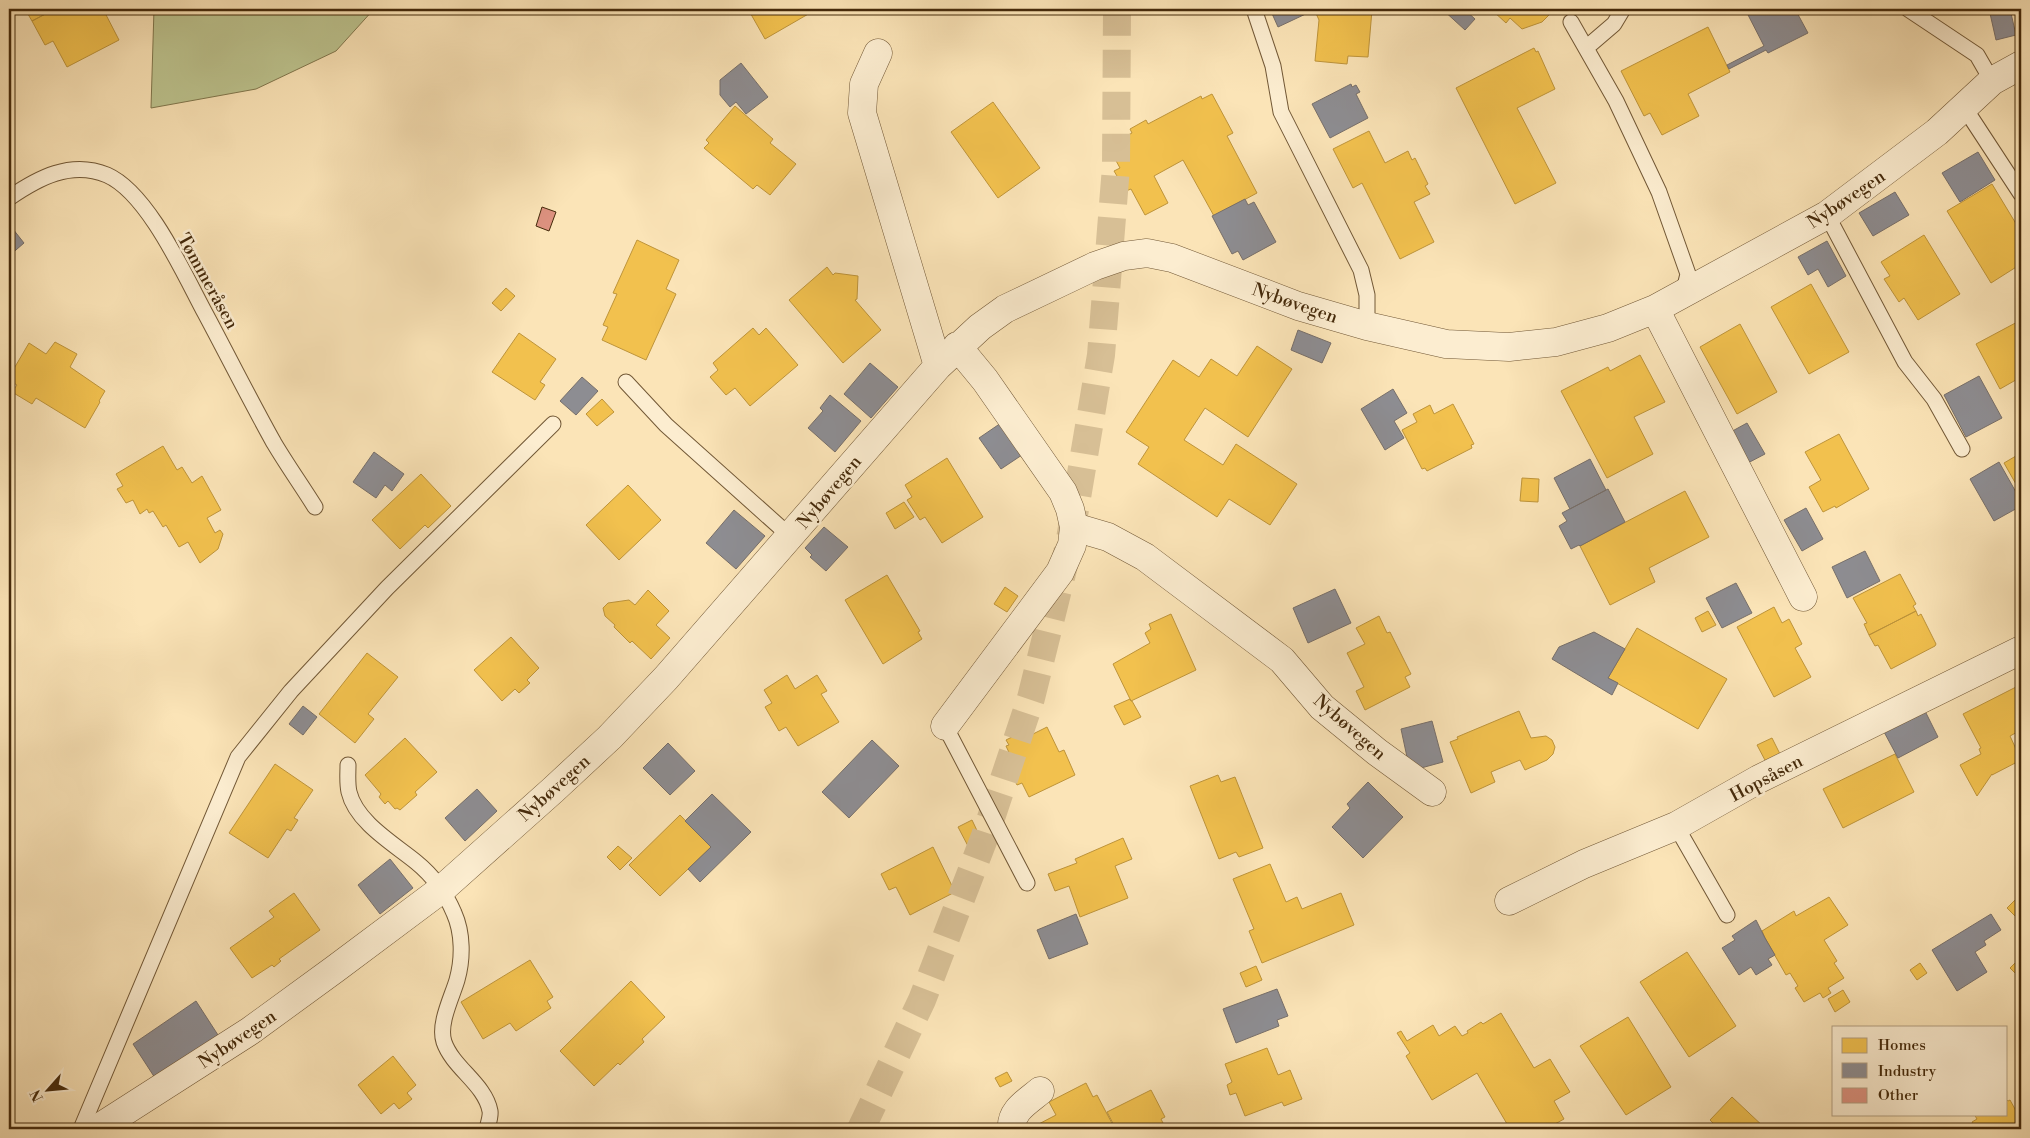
<svg xmlns="http://www.w3.org/2000/svg" width="2030" height="1138" viewBox="0 0 2030 1138" font-family="'Libre Bodoni',serif">
  <rect width="100%" height="100%" fill="#fbe4b7"/>
  <filter id="stains"><feTurbulence type="fractalNoise" baseFrequency=".004" numOctaves="4"/><feColorMatrix values="0 0 0 0 .2 0 0 0 0 .09 0 0 0 0 .02 0 0 0 .5 -.17"/></filter>
  <radialGradient id="worn" r=".72"><stop offset=".6" stop-color="#630" stop-opacity="0"/><stop offset="1" stop-color="#630" stop-opacity=".3"/></radialGradient>
  <path fill="#bdc48f" stroke="#81774d" d="M154 9H374L336 51 256 89 151 108Z"/>
  <path fill="#f2c14e" stroke="#be943a" d="M25 9H55L32 21Z
    M55 9H103L119 40 67 67 53 41 45 45 32 21Z
    M748 9H817L765 39Z
    M1103 9H1132L1112 23Z
    M1314 9H1375L1372 10 1368 57 1348 56 1347 64 1315 61 1319 20Z
    M1488 9H1555L1542 22 1522 29 1510 18 1506 23 1493 11 1492 13Z
    M1708 27 1730 72 1688 94 1699 116 1662 135 1650 113 1644 116 1621 71Z
    M1534 48 1536 52 1538 51 1555 89 1517 108 1556 183 1515 204 1456 88Z
    M1212 94 1233 133 1227 136 1257 193 1214 216 1183 160 1154 176 1168 203 1145 215 1131 189 1126 191 1114 171 1120 168 1108 146 1132 133 1130 129 1146 120 1148 124 1201 96 1202 99Z
    M993 102 1040 168 998 198 951 132Z
    M735 106 773 139 770 143 796 164 770 195 757 185 753 189 704 148 709 143 706 140Z
    M1369 131 1385 163 1408 151 1412 160 1415 158 1428 184 1425 186 1430 194 1414 202 1434 242 1400 259 1362 183 1353 188 1333 149Z
    M1992 184 2021 232V264L1991 283 1947 211Z
    M1924 235 1960 294 1918 320 1904 298 1899 302 1884 279 1890 276 1881 262Z
    M637 240 679 260 666 289 676 294 646 360 602 340 608 327 603 325 617 294 613 293Z
    M827 267 833 275 835 273 858 276 857 299 855 300 881 330 843 363 789 300Z
    M1811 284 1849 352 1809 374 1771 307Z
    M506 288 515 296 501 311 492 303Z
    M2021 320V377L2000 389 1976 344Z
    M1740 324 1777 392 1737 414 1700 347Z
    M753 328 759 335 766 328 798 365 750 406 735 388 726 395 710 377 718 370 713 363Z
    M519 333 556 359 540 382 545 385 535 400 492 372Z
    M55 342 77 354 70 367 105 391 99 401 100 402 85 428 36 398 32 404 12 392 17 385 9 380V377L29 343 46 354Z
    M1257 346 1292 369 1248 437 1205 408 1184 440 1223 465 1236 444 1297 484 1270 525 1229 499 1217 517 1138 464 1149 447 1126 432 1173 360 1199 377 1211 359 1237 376Z
    M1640 355 1665 402 1634 417 1653 454 1607 478 1561 391 1608 367 1610 371Z
    M602 399 614 412 597 426 586 414Z
    M1453 404 1474 444 1471 445 1472 448 1427 471 1425 468 1422 469 1402 430 1417 422 1413 414 1430 405 1434 414Z
    M1839 434 1869 489 1836 508 1835 506 1823 512 1809 487 1821 480 1805 452Z
    M163 446 177 470 182 467 192 483 202 476 221 510 207 518 215 533 220 530 223 534 218 549 200 563 188 542 179 547 166 525 163 527 153 511 149 513 147 509 140 514 133 500 126 503 117 489 123 486 116 474Z
    M2021 453V493L2004 463Z
    M947 458 983 517 942 543 925 517 920 520 907 500 912 497 905 485Z
    M421 474 451 506 428 528 425 525 400 549 372 520Z
    M1522 478 1539 479 1538 502 1520 501Z
    M628 485 661 520 619 560 586 525Z
    M1685 491 1709 537 1649 568 1655 582 1610 605 1580 546Z
    M904 502 914 517 895 529 886 513Z
    M1900 574 1916 604 1913 606 1916 611 1869 635 1864 624 1867 623 1853 598Z
    M887 575 920 631 918 632 922 639 883 664 845 600Z
    M1005 587 1018 596 1007 612 994 604Z
    M648 590 669 611 656 625 670 638 651 659 632 641 630 643 614 627 615 625 605 616 603 608 608 603 629 600 635 605Z
    M1774 607 1782 623 1789 619 1802 644 1795 648 1811 677 1774 697 1737 627Z
    M1708 611 1716 625 1702 632 1695 618Z
    M1916 611 1918 616 1921 614 1936 644 1935 646 1891 669 1878 645 1875 646 1869 635Z
    M1171 614 1196 670 1131 701 1113 664 1150 643 1145 633 1151 629 1149 624Z
    M1379 616 1387 633 1390 632 1411 674 1405 677 1410 687 1365 710 1356 691 1364 687 1347 653 1365 644 1356 628Z
    M1637 628 1727 679 1698 729 1608 678Z
    M511 637 539 668 527 680 530 683 519 693 515 689 502 701 474 670Z
    M367 653 398 677 368 714 374 719 355 743 319 714Z
    M787 675 795 689 817 675 827 691 821 694 839 722 798 746 786 727 779 731 765 707 772 703 764 690Z
    M2018 686 2021 693V730L2010 736 2021 760 1992 775V774L1977 796 1960 765 1981 754 1979 749 1981 748 1963 714Z
    M1130 699 1131 701H1132L1141 717 1124 725 1114 706Z
    M1519 711 1531 738 1546 736 1552 740 1555 747 1553 754 1547 760 1525 770 1520 760 1491 772 1495 782 1471 793 1450 742 1458 739 1457 737Z
    M1047 727 1059 752 1064 750 1075 775 1029 797 1022 783 1017 785 1007 763 1013 761 1006 746 1009 745 1006 740 1024 731 1027 737Z
    M405 738 437 772 415 792 417 795 400 810 397 808 395 809 388 801 385 804 379 797 381 794 365 775Z
    M1772 738 1780 754 1766 762 1757 745Z
    M1895 754 1914 792 1843 828 1823 789Z
    M275 764 313 790 294 818 298 820 291 831 287 829 268 858 229 833Z
    M1218 775 1221 782 1235 777 1263 848 1239 857 1236 852 1219 859 1190 786Z
    M680 815 711 847 660 896 629 865Z
    M972 820 981 839 968 846 958 827Z
    M1123 838 1132 859 1115 866 1128 898 1080 917 1069 886 1055 891 1048 874 1077 863 1075 859Z
    M618 846 632 858 620 870 607 857Z
    M933 847 955 892 910 915 896 887 889 890 881 874Z
    M1270 864 1286 902 1297 897 1302 909 1341 893 1354 925 1262 963 1249 931 1254 929 1233 879Z
    M294 893 320 930 279 959 281 961 274 967 272 965 252 978 230 948 274 917 269 911Z
    M2020 895 2021 919 2020 921 2007 908Z
    M1829 897 1848 925 1824 940 1837 961 1834 963 1844 978 1828 988 1831 993 1823 998 1820 993 1804 1002 1795 988 1798 986 1790 973 1786 975 1765 938 1762 931 1794 911 1796 916Z
    M1687 952 1736 1026 1689 1057 1640 982Z
    M2021 957V979L2010 968Z
    M530 960 553 997 547 1001 551 1008 516 1031 510 1023 483 1039 461 1002Z
    M1920 963 1927 973 1917 980 1910 970Z
    M1256 966 1262 980 1246 987 1240 973Z
    M631 981 665 1017 642 1039 644 1042 620 1065 618 1063 594 1086 560 1051Z
    M1843 990 1850 1002 1835 1012 1828 999Z
    M1501 1013 1534 1068 1550 1059 1570 1092 1554 1101 1564 1119 1546 1129H1510L1477 1073 1432 1100 1406 1056 1410 1053 1397 1033 1401 1031 1407 1041 1433 1025 1439 1036 1455 1026 1462 1036 1468 1033 1467 1031 1481 1022 1483 1024Z
    M1628 1017 1671 1087 1626 1115 1580 1046Z
    M1267 1048 1278 1075 1290 1070 1302 1099 1284 1106 1282 1102 1245 1116 1236 1093 1230 1095 1227 1085 1232 1082 1225 1064Z
    M393 1056 416 1085 407 1093 412 1099 399 1109 394 1103 381 1114 358 1085Z
    M1007 1072 1012 1081 1000 1087 995 1078Z
    M1086 1083 1093 1097 1097 1095 1115 1129H1034L1033 1127 1056 1115 1049 1102Z
    M1151 1090 1165 1117 1161 1119 1166 1129H1116L1107 1112Z
    M1732 1097 1766 1129H1719L1710 1120Z
    M2006 1099 2008 1101 2010 1100 2021 1120V1126L2016 1129H1976L1972 1122 1977 1119 1974 1114H2006Z"/>
  <path fill="#8d8d92" stroke="#776f6a" d="M1270 9H1311L1312 11 1278 27Z
    M1442 9H1464L1475 19 1465 30Z
    M1745 9H1795L1808 33 1768 53 1766 50 1729 69 1727 65 1764 46Z
    M1989 9H2010L2016 35 1996 40Z
    M741 63 768 97 746 114 736 102 730 107 720 95V80Z
    M1351 84 1352 87 1356 85 1360 92 1356 94 1368 118 1330 138 1312 104Z
    M1978 152 1995 180 1960 202 1942 173Z
    M1895 192 1909 215 1873 236 1859 213Z
    M1245 199 1248 205 1254 202 1276 242 1243 260 1238 251 1232 254 1212 216Z
    M9 224 24 243 9 256Z
    M1827 241 1846 276 1828 287 1818 269 1808 275 1798 257Z
    M1298 330 1331 343 1322 363 1291 350Z
    M870 363 898 387 871 418 844 394Z
    M1979 376 2002 418 1966 437 1944 395Z
    M582 377 598 391 576 415 560 401Z
    M1393 389 1407 413 1394 421 1404 438 1385 450 1361 409Z
    M830 395 861 421 835 452 808 428 823 411 820 408Z
    M1001 423 1022 455 1001 469 979 438Z
    M1747 423 1765 454 1744 465 1727 434Z
    M374 452 404 474 392 491 385 485 376 498 353 482Z
    M1590 459 1606 490 1570 509 1554 478Z
    M1999 462 2021 501V506L1994 521 1970 479Z
    M1608 489 1625 522 1580 546 1579 545 1571 549 1559 526 1567 521 1562 513Z
    M1806 508 1823 539 1802 551 1784 520Z
    M734 510 765 536 736 569 706 543Z
    M824 527 848 547 826 571 810 557 812 555 805 548Z
    M1865 551 1880 581 1847 598 1832 567Z
    M1736 583 1752 613 1722 628 1706 598Z
    M1335 589 1351 623 1308 643 1293 608Z
    M1594 632 1625 649 1608 678 1618 683 1612 695 1552 659 1559 647Z
    M303 706 317 717 303 735 289 724Z
    M1924 709 1938 737 1898 758 1883 730Z
    M1432 721 1443 762 1410 771 1401 729Z
    M872 740 899 766 849 818 822 792Z
    M668 743 695 771 670 795 643 768Z
    M1368 782 1403 817 1363 858 1332 827 1350 808 1347 804Z
    M477 789 497 811 465 841 445 818Z
    M712 794 751 832 700 882 688 869 711 847 685 821Z
    M390 859 413 888 380 914 358 885Z
    M1076 914 1088 944 1049 959 1037 930Z
    M1991 914 2001 930 1984 941 1986 945 1975 952 1987 972 1957 991 1932 950Z
    M1756 920 1765 938 1775 955 1768 959 1772 965 1756 975 1751 967 1739 975 1722 948 1735 940 1732 936Z
    M1277 989 1288 1016 1277 1020 1279 1026 1236 1043 1223 1009Z
    M196 1001 218 1035 155 1078 133 1044Z"/>
  <path fill="#dc917f" stroke="#452a0b" d="M542 207 556 212 549 231 536 226Z"/>
  <g fill="none" stroke-linecap="round" stroke-linejoin="round">
    <path stroke="#d7bf95" stroke-width="28" stroke-dasharray="28 14" stroke-linecap="butt" d="M861 1129 922 1000 985 836 1031 698 1069 545 1101 355 1116 167 1117 9"/>
    <g stroke="#725836" stroke-width="17">
      <path id="service" d="M1254 9 1273 66 1281 112 1361 270 1367 295V326
        M1908 9 1977 55 1992 81
        M1571 22 1616 101 1659 192 1688 274 1683 294
        M1586 48 1614 24 1623 9
        M1964 107 2021 194
        M9 198C38 178 71 160 107 175 148 193 184 274 205 313 228 356 250 400 274 443 287 465 302 486 315 507
        M1827 215 1905 362 1934 399 1962 449
        M626 382 666 425 791 537
        M945 726 1027 883
        M348 765C348 774 347 783 349 792 356 822 394 844 416 862 432 875 446 894 454 913 463 933 463 959 457 980 452 997 438 1024 444 1042 453 1068 485 1084 490 1111 491 1116 488 1124 487 1129
        M1676 826 1727 915
        M81 1129 238 757 291 691 387 588 553 424"/>
    </g>
    <g stroke="#725836" stroke-width="29">
      <path id="minor" d="M878 53 864 84 862 113 938 366
        M1655 309 1803 597
        M957 346 985 380 1063 492 1070 509 1074 527 1108 537 1145 557 1282 660 1322 707 1377 752 1432 792
        M945 726 1060 572 1072 545 1074 527
        M1509 901 1584 864 1676 826 1759 779 2021 650
        M97 1129 250 1031 335 969 442 889 553 790 610 737 666 678 938 366 980 327 1005 309 1095 266 1124 256 1147 253 1172 258 1298 306 1367 326 1446 344 1509 347 1556 342 1608 328 1655 309 1827 215 1937 132 1992 81 2021 65
        M1012 1129C1010 1111 1027 1102 1040 1091"/>
    </g>
    <use href="#service" stroke="#fcedd0" stroke-width="15"/>
    <use href="#minor" stroke="#fcedd0" stroke-width="28"/>
  </g>
  <g text-anchor="middle" stroke-width="5" stroke-linejoin="round" paint-order="stroke">
    <g font-size="18" fill="#452a0b" stroke="#fcedd0">
      <text transform="translate(1846 199) rotate(-34)" y="6">Nybøvegen</text>
      <text transform="translate(208 281) rotate(61)" y="6">Tømmeråsen</text>
      <text transform="translate(1295 303) rotate(19)" y="6">Nybøvegen</text>
      <text transform="translate(829 492) rotate(-50)" y="6">Nybøvegen</text>
      <text transform="translate(1350 727) rotate(41)" y="6">Nybøvegen</text>
      <text transform="translate(1766 778) rotate(-28)" y="6">Hopsåsen</text>
      <text transform="translate(554 788) rotate(-42)" y="6">Nybøvegen</text>
      <text transform="translate(237 1039) rotate(-34)" y="6">Nybøvegen</text>
    </g>
  </g>
  <rect width="2030" height="1138" fill="none" stroke="#fbe4b7" stroke-width="30"/>
  <rect x="10" y="10" width="2010" height="1118" fill="none" stroke="#452a0b" stroke-width="2.5"/>
  <rect x="15" y="15" width="2000" height="1108" fill="none" stroke="#452a0b"/>
  <rect x="1832" y="1026" width="175" height="90" fill="#fcedd0" stroke="#b39f81"/>
  <rect x="1842" y="1038" width="25" height="15" fill="#f2c14e" stroke="#b39f81"/>
  <text x="1878" y="1050" font-size="15" fill="#452a0b">Homes</text>
  <rect x="1842" y="1063" width="25" height="15" fill="#8d8d92" stroke="#b39f81"/>
  <text x="1878" y="1076" font-size="15" fill="#452a0b">Industry</text>
  <rect x="1842" y="1088" width="25" height="15" fill="#dc917f" stroke="#b39f81"/>
  <text x="1878" y="1100" font-size="15" fill="#452a0b">Other</text>
  <g transform="translate(48 1090) rotate(243)" stroke="#fcedd0" stroke-width="4" paint-order="stroke">
  <path d="M0-4L9 19L0 12L-9 19Z" fill="#452a0b"/>
  <text y="-8" font-size="14" font-weight="bold" text-anchor="middle" fill="#452a0b">N</text>
  </g>
  <rect width="100%" height="100%" filter="url(#stains)"/>
  <rect width="100%" height="100%" fill="url(#worn)"/>
</svg>
